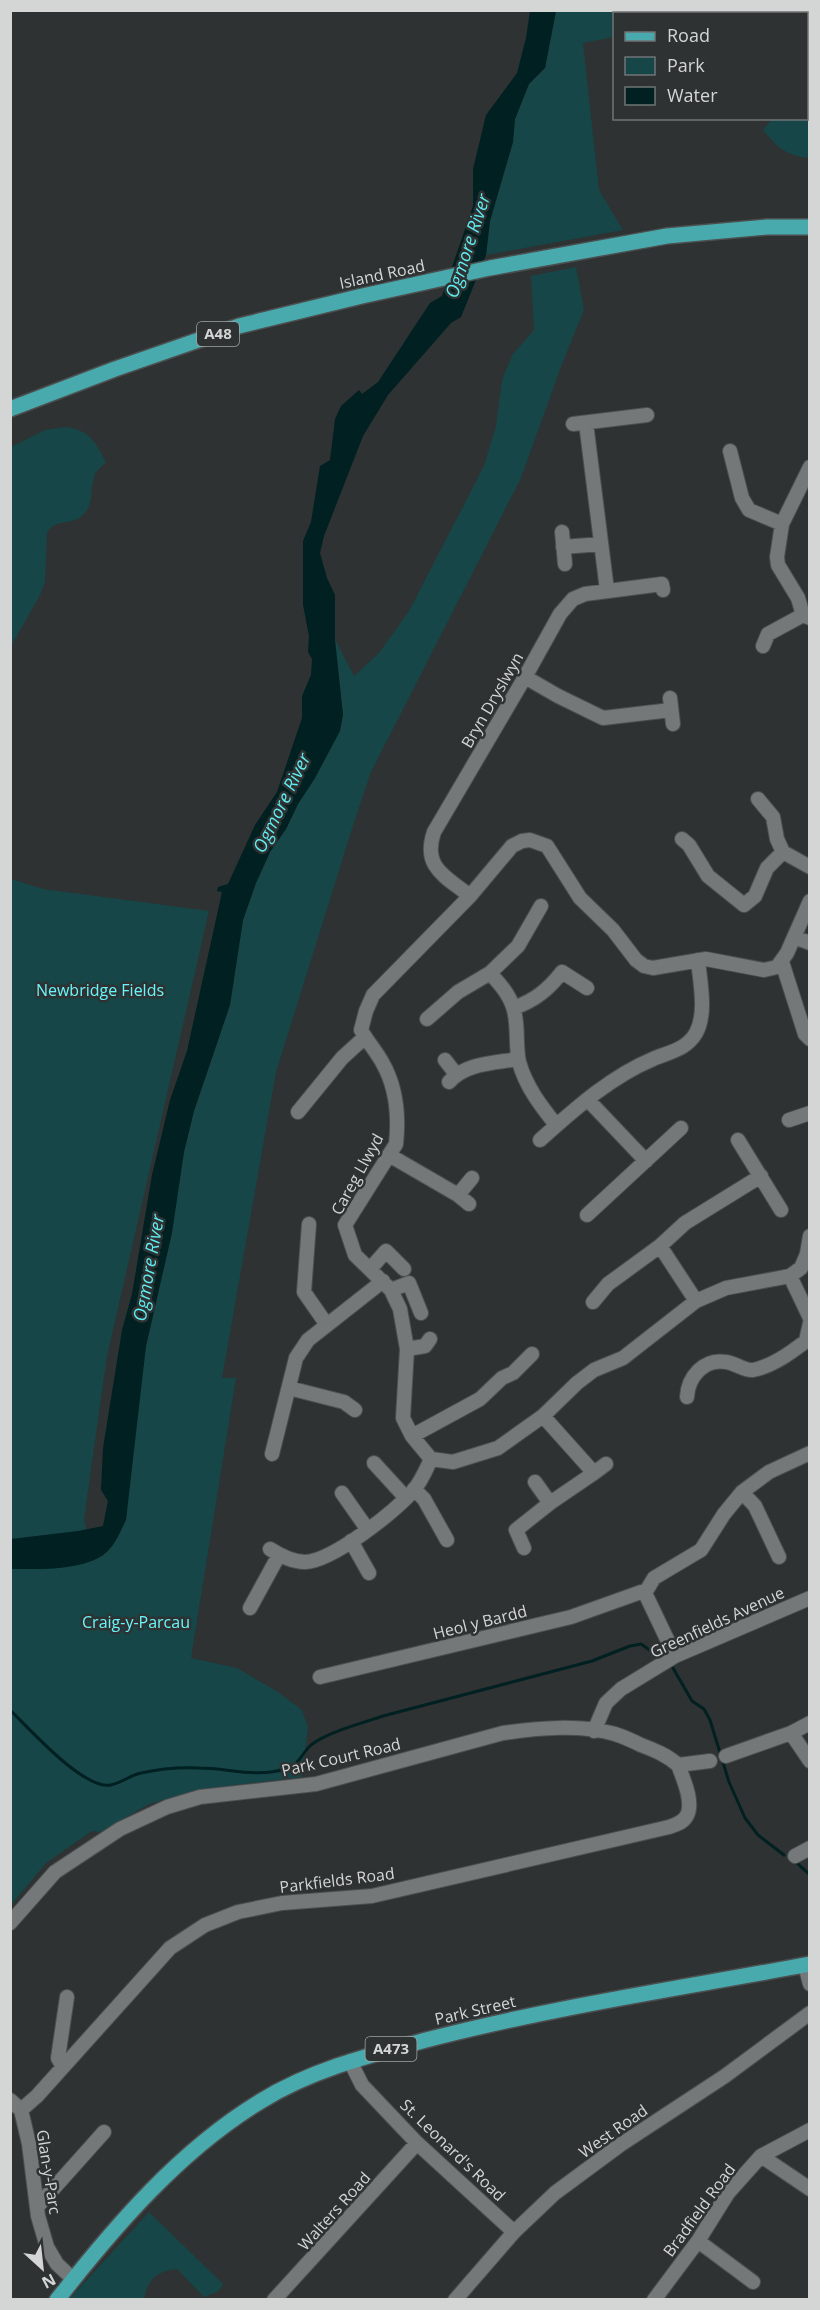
<svg xmlns="http://www.w3.org/2000/svg" width="820" height="2310" viewBox="0 0 820 2310" font-family="'Open Sans',sans-serif">
  <rect width="100%" height="100%" fill="#2e3232"/>
  <path fill="#164648" d="M556 11H809V158C785 155 778 148 763 130L772 119 806 118V14H614V37L583 43 599 190 623 230 486 255 490 221 513 142 515 119 529 84 545 68Z
    M576 267 584 310 562 364 521 478 371 772 356 816 276 1072 222 1378H236L191 1658 237 1668 278 1692 302 1710 308 1727 302 1777 202 1789 149 1804 100 1832 92 1831 46 1863 11 1905V879L43 889 209 911 107 1356 84 1519 93 1561 104 1555 135 1430 146 1346 156 1303 184 1152 194 1111 230 1005 243 920 256 883 270 852 286 829 298 804 315 778 343 715 335 639 354 676 379 653 409 611 484 466 496 426 502 380 513 354 534 330 531 276Z
    M65 427C91 430 95 442 106 462 102 467 95 471 94 477 90 490 94 503 84 514 73 526 56 518 47 532L45 582 40 595 11 646V447L45 430Z
    M149 2212 223 2284 219 2291 204 2297 177 2269C157 2271 148 2279 144 2299H71V2297Z"/>
  <path fill="#012021" d="M530 11H556L545 68 529 84 515 119 513 142 490 221 486 255 461 317 451 323 388 395 363 436 324 536 320 553 327 578 335 595V640L343 715 340 731 315 778 298 804 286 829 270 852 256 883 243 920 230 1005 194 1111 184 1152 172 1233 146 1346 126 1520C120 1532 114 1548 103 1555 80 1571 38 1569 11 1569V1539L78 1531 103 1526 108 1501 101 1490 103 1448 122 1330 132 1294 152 1175 170 1100 187 1051 222 892 217 891 218 887 228 884 255 825 277 792 302 718V696L311 675 312 659 308 652 309 636 303 605V541L311 522 320 466 330 460 335 419 341 406 359 390 362 394 378 382 430 303 442 296 473 206V169L486 115 517 73 526 38Z"/>
  <g fill="none" stroke-linecap="round" stroke-linejoin="round">
    <path stroke="#012021" stroke-width="3" d="M673 1668 692 1701 704 1709 710 1720 729 1782 745 1818 758 1835 784 1855
      M10 1710C29 1728 83 1790 111 1785 121 1783 131 1775 141 1773 159 1769 180 1767 199 1768 228 1768 257 1778 285 1769 300 1765 301 1754 311 1745 328 1732 362 1723 383 1716L592 1661 630 1646 641 1644 658 1656
      M798 1864 810 1875"/>
    <g stroke="#4b4f4f" stroke-width="16">
      <path id="minor" d="M586 423 607 590
        M573 424 647 415
        M730 451 742 498 749 510 782 524
        M810 467 782 524 777 557 778 565 798 598 803 615 810 618
        M562 532 565 564
        M563 547 601 544
        M763 646 768 634 803 615
        M525 677 558 696 603 718 671 710
        M670 698 673 724
        M758 799 773 817 777 839 783 852 810 867
        M682 839 689 845 708 876 744 905 755 896 767 868 783 852
        M470 896C445 876 422 867 434 832L525 677 560 614 573 599 585 594 662 584 663 590
        M810 901 787 953 777 967 764 970 706 959 653 968 644 966 636 960 613 930 580 898 547 846 530 840 522 841 512 846 470 896 373 995 366 1011 361 1030C367 1041 376 1051 382 1062 396 1086 399 1116 396 1144L345 1225 355 1255 391 1290 400 1309 407 1349 403 1418 412 1436 431 1459 453 1462 498 1448 543 1416 577 1383 594 1370 623 1358 696 1301 726 1288 790 1276 801 1268 807 1254 810 1236
        M794 937 810 943
        M782 962 805 1034 810 1039
        M490 973C499 983 509 994 513 1007 519 1024 515 1044 519 1062 526 1087 541 1106 556 1125
        M514 1008C535 1000 548 990 562 972L587 988
        M427 1019 458 992 490 973 518 946 541 906
        M445 1060 456 1074
        M449 1082C465 1063 495 1063 518 1059
        M588 1100 646 1161
        M298 1112 342 1058 365 1037
        M789 1120 810 1113
        M540 1140C575 1109 610 1077 653 1059 669 1052 686 1050 696 1033 707 1013 700 982 698 960
        M738 1140 781 1210
        M389 1155 458 1195 469 1204
        M458 1195 472 1178
        M587 1215 681 1128
        M309 1224 304 1292 327 1325
        M660 1246 696 1301
        M371 1268 386 1251 404 1269
        M790 1276 810 1318
        M391 1290 409 1283 421 1313
        M593 1302 608 1284 660 1246 685 1223 761 1176
        M407 1349 425 1346 430 1339
        M289 1388 344 1402 355 1410
        M687 1397C688 1377 704 1358 726 1362 735 1363 745 1371 753 1370 773 1366 790 1353 806 1341L810 1323
        M412 1436 480 1399 502 1378 513 1373 532 1354
        M272 1454 296 1358 308 1340 383 1281
        M374 1463 406 1498
        M594 1473 606 1464
        M535 1482 550 1503 594 1473 543 1416
        M414 1489 424 1499 447 1540
        M742 1492 755 1506 779 1557
        M342 1493 368 1530
        M351 1541 369 1573
        M524 1548 516 1530 550 1503
        M270 1549C281 1556 292 1562 305 1562 333 1561 394 1512 413 1491 421 1482 426 1470 431 1459
        M250 1608 279 1555
        M675 1656 645 1593 654 1578 701 1550 724 1514 742 1492 769 1472 810 1453
        M320 1677 571 1617 641 1592 645 1593
        M594 1731 606 1703 621 1689 675 1656 810 1598
        M791 1733 810 1761
        M726 1756 791 1733 810 1723
        M795 1856 810 1848
        M10 1923 55 1872 120 1829 167 1807 200 1797 316 1784 503 1733C539 1728 580 1724 615 1734 624 1737 633 1741 641 1745 654 1750 667 1755 678 1765L710 1761
        M805 1965 810 1984
        M350 2061 362 2085 417 2143 514 2232
        M63 2067 58 2058 67 1997
        M10 2100 21 2110 29 2144 38 2216 47 2247 57 2264 73 2279
        M21 2110 37 2096 170 1948 205 1925 238 1912 282 1903 372 1896 669 1827C675 1825 682 1823 686 1817 695 1804 683 1778 678 1765
        M761 2156 810 2189
        M37 2207 104 2132
        M698 2241 753 2282
        M274 2300 417 2143
        M455 2300 514 2232 555 2193 620 2145 725 2076 810 2013
        M654 2300 698 2241 728 2193 761 2156 810 2130"/>
    </g>
    <g stroke="#4b4f4f" stroke-width="18">
      <path id="major" d="M10 409 115 369 239 326 362 296 490 268 667 236 767 227H810
        M57 2300C115 2226 180 2150 261 2101 311 2070 370 2055 426 2040 553 2007 682 1988 810 1964"/>
    </g>
    <use href="#minor" stroke="#747878" stroke-width="14"/>
    <use href="#major" stroke="#48aaad" stroke-width="15"/>
  </g>
  <g text-anchor="middle" stroke-width="5" stroke-linejoin="round" paint-order="stroke">
    <g fill="#2e3232" stroke="#a2a5a5" stroke-width="1.5">
      <rect x="197" y="322" width="42" height="24" rx="4.5"/>
      <rect x="365.5" y="2037" width="51" height="24" rx="4.5"/>
    </g>
    <g font-size="15" font-weight="bold" fill="#d4d6d6">
      <text x="218" y="339">A48</text>
      <text x="391" y="2054">A473</text>
    </g>
    <g font-size="16" fill="#d4d6d6" stroke="#2e3232">
      <text transform="translate(382 274) rotate(-12)" y="6">Island Road</text>
      <text transform="translate(492 700) rotate(-60)" y="6">Bryn Dryslwyn</text>
      <text transform="translate(357 1174) rotate(-61)" y="6">Careg Llwyd</text>
      <text transform="translate(480 1622) rotate(-14)" y="6">Heol y Bardd</text>
      <text transform="translate(717 1622) rotate(-25)" y="6">Greenfields Avenue</text>
      <text transform="translate(341 1757) rotate(-13)" y="6">Park Court Road</text>
      <text transform="translate(337 1880) rotate(-7)" y="6">Parkfields Road</text>
      <text transform="translate(475 2010) rotate(-13)" y="6">Park Street</text>
      <text transform="translate(613 2131) rotate(-35)" y="6">West Road</text>
      <text transform="translate(453 2150) rotate(44)" y="6">St. Leonard's Road</text>
      <text transform="translate(49 2172) rotate(81)" y="6">Glan-y-Parc</text>
      <text transform="translate(699 2210) rotate(-54)" y="6">Bradfield Road</text>
      <text transform="translate(334 2211) rotate(-48)" y="6">Walters Road</text>
    </g>
    <g font-size="16" fill="#68f5f9" stroke="#2e3232">
      <text x="100" y="996">Newbridge Fields</text>
      <text x="136" y="1628">Craig-y-Parcau</text>
    </g>
    <g font-size="18" font-style="italic" fill="#5fedf1" stroke="#2e3232">
      <text transform="translate(468 246) rotate(-72)" y="6">Ogmore River</text>
      <text transform="translate(282 803) rotate(-64)" y="6">Ogmore River</text>
      <text transform="translate(149 1268) rotate(-80)" y="6">Ogmore River</text>
    </g>
  </g>
  <rect width="820" height="2310" fill="none" stroke="#d4d6d6" stroke-width="24"/>
  <rect x="613" y="12" width="195" height="108" fill="#2e3232" stroke="#707474" stroke-width="1.5"/>
  <rect x="625" y="32" width="30" height="9" fill="#48aaad" stroke="#707474" stroke-width="1.5"/>
  <text x="667" y="42" font-size="18" fill="#d4d6d6">Road</text>
  <rect x="625" y="57" width="30" height="18" fill="#164648" stroke="#707474" stroke-width="1.5"/>
  <text x="667" y="72" font-size="18" fill="#d4d6d6">Park</text>
  <rect x="625" y="87" width="30" height="18" fill="#012021" stroke="#707474" stroke-width="1.5"/>
  <text x="667" y="102" font-size="18" fill="#d4d6d6">Water</text>
  <g transform="translate(42 2268) rotate(153)" stroke="#2e3232" stroke-width="4.5" paint-order="stroke">
  <path d="M0-4.5L10 22L0 15L-10 22Z" fill="#d4d6d6"/>
  <text y="-9" font-size="16" font-weight="bold" text-anchor="middle" fill="#d4d6d6">N</text>
  </g>
</svg>
